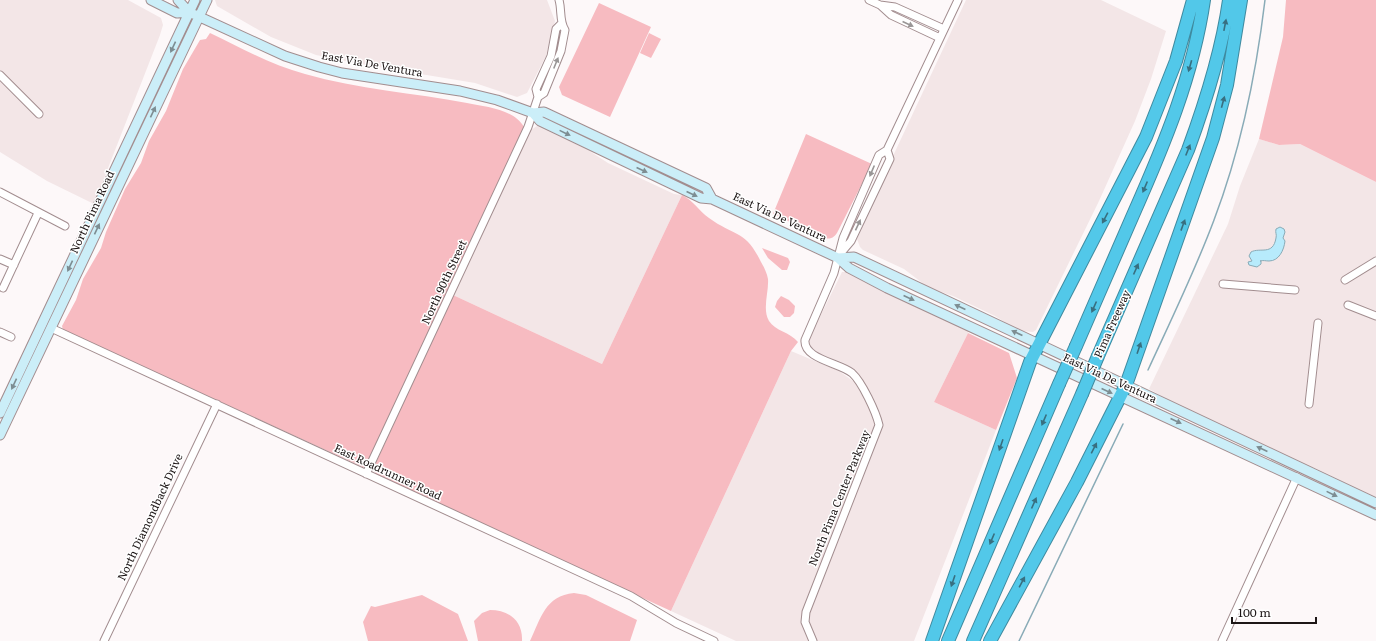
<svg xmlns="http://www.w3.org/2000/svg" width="1376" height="641" viewBox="0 0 1376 641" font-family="Literata,serif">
  <rect width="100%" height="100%" fill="#fdf8f9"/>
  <path fill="#f3e6e7" d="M0 0H128L161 18 163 25 160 35 94 204 47 181 0 152Z
    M215 0H547L555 21 546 56 527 93 517 97 475 83 360 64 316 55 271 37 217 6Z
    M966 0H1101L1166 31 1151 79 1135 121 1099 201 1036 330 1033 332 1022 331 1011 326 995 316 953 296 929 288 904 269 863 250 860 247 857 239 893 156Z
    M537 126 588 150 608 163 674 194 682 195 602 364 453 295 531 130Z
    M1259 139 1279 145 1300 144 1376 182V500L1336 478 1315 468 1293 461 1193 413 1149 389 1228 224 1240 186Z
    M842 272H849L863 281 969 331 934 402 996 430 914 641H736L671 611 791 351 839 371 853 381 859 374 844 363 812 351 807 343Z"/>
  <path fill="#f7bbc1" d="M1286 0H1376V182L1300 144 1279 145 1259 139 1283 37Z
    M599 3 651 27 610 117 562 95 559 87Z
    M210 33C241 48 272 65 305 74 358 89 414 93 467 103 486 107 514 109 524 127L365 468 63 330 62 326 76 300 83 279 101 248 106 232 125 189 141 163 149 141 166 111 183 69 200 40 206 39Z
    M649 33 661 39 651 58 640 53Z
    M806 134 872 164 838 231C835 237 831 240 824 238L773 214Z
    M682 195C693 200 699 211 709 218 735 237 745 229 761 262 764 267 767 273 768 279 769 292 762 309 769 321 775 331 790 332 798 342L791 351 671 611 377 476 373 469 453 295 602 364Z
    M762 248 788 258 790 262 787 270H782L768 258Z
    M781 296 789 300 795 306 794 313 790 317H784L775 307 777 301Z
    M968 333 1009 353 1017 378 996 430 934 402Z
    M574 593 586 595 637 620 630 641H530C541 618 545 596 574 593Z
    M422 595 458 614 468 641H368L363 622 371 606 375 607Z
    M490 610C509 610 523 621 522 641H478L474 621 482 613Z"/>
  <path fill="#b7ebfc" stroke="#89abb7" d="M1280 227 1284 229 1285 232 1283 238 1285 241C1284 250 1279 261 1269 261 1266 261 1263 260 1260 261H1261V264L1257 267 1249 265 1248 262 1252 261 1249 256 1251 252C1260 247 1273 256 1276 238 1277 234 1275 233 1276 229Z"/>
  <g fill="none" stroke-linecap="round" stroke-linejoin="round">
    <path stroke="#89abb7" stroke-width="1.5" d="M1148 370C1171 320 1195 271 1214 220 1241 149 1256 75 1265 0
      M1019 641 1123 424"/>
    <g stroke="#a28d8f" stroke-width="9">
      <path id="street" d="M869 0 880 5 891 15 940 38
        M880 5 895 7 944 29
        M0 75 39 114
        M538 97 544 93 561 51 565 30C559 21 562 10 559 0
        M0 192 65 226
        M840 254 851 241 890 159 887 150
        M0 259 14 265
        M1345 280 1376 261
        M1223 284 1295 290
        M3 288 38 213
        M1348 305 1376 316
        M51 328 631 596 676 623 714 641
        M0 332 11 337
        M1309 404 1318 323
        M366 474 528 127 538 97 536 89 551 56 556 29 561 24
        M104 641 217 404
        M813 641 805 622 806 612 879 425C876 412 862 382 852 373 840 363 803 359 805 340L834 273 843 238 879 155 887 150 958 0
        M1222 641 1297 477"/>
    </g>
    <g stroke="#a28d8f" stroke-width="11">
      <path id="secondary" d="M151 0 177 13 189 12 285 56 319 67 342 73 460 91 497 100 533 113 544 112 706 188 712 199
        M178 0 189 12
        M533 113 540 121 701 198 712 199 838 258 849 268 887 288 1376 515
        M838 258 854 257 1376 503
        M0 413 195 0
        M0 435 207 0"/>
    </g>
    <g stroke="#3f8a9f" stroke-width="14">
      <path id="highway" d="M1076 346C1095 302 1114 259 1133 215 1164 145 1193 76 1204 0
        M1098 356 1188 150C1206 101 1222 51 1229 0
        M932 641 1030 362 1146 137 1176 61 1193 0
        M948 641 1059 384
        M973 641 1082 394
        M990 641 1077 482 1126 385 1213 138 1227 85 1241 0"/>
    </g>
    <use href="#street" stroke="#fff" stroke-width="7"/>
    <use href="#secondary" stroke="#cbeef8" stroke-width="9"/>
    <use href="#highway" stroke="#52c8e9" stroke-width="12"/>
    <g stroke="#3f8a9f" stroke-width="14" stroke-linecap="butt">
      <path id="highway-bridge" d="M1059 384 1076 346
        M1082 394 1098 356"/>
    </g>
    <use href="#highway-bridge" stroke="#52c8e9" stroke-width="12"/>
  </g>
  <defs><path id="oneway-solid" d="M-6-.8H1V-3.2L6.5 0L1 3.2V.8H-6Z"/></defs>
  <g fill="#999696">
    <use href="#oneway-solid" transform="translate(908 24) rotate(25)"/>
    <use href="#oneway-solid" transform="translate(556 63) rotate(-68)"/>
    <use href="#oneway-solid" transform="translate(872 171) rotate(113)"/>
    <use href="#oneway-solid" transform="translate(858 225) rotate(-65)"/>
  </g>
  <g fill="#386f80">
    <use href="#oneway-solid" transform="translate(1225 25) rotate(-79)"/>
    <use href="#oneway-solid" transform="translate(1190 66) rotate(106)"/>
    <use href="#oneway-solid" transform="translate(1223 102) rotate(-75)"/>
    <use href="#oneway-solid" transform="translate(1188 150) rotate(-68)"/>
    <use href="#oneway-solid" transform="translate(1145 187) rotate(113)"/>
    <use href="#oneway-solid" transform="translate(1105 218) rotate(118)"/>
    <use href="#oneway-solid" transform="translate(1183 225) rotate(-70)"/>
    <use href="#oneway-solid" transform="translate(1136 269) rotate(-66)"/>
    <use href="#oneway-solid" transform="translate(1094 307) rotate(114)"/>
    <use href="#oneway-solid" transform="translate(1139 348) rotate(-71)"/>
    <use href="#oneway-solid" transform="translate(1044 420) rotate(113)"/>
    <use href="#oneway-solid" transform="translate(1001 445) rotate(109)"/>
    <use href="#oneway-solid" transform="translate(1094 448) rotate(-63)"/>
    <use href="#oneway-solid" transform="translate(1034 503) rotate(-66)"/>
    <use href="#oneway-solid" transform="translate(992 539) rotate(113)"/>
    <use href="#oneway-solid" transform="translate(953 581) rotate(109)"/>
    <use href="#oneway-solid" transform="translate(1022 582) rotate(-62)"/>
  </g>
  <g fill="#7d8d92">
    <use href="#oneway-solid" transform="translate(173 47) rotate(115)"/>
    <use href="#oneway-solid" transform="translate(153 112) rotate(-65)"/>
    <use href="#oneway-solid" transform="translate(565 133) rotate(26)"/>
    <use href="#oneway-solid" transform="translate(642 170) rotate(25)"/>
    <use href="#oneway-solid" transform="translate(692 194) rotate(25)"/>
    <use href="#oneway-solid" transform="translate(97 229) rotate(-65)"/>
    <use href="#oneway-solid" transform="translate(70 266) rotate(115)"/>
    <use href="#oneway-solid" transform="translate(909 298) rotate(25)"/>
    <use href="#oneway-solid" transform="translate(960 307) rotate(-155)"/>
    <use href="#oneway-solid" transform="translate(1017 333) rotate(-155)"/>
    <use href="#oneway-solid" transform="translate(14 384) rotate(115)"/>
    <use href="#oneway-solid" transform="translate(1107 391) rotate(25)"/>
    <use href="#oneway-solid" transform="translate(1176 421) rotate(24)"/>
    <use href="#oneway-solid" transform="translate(1262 449) rotate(-155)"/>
    <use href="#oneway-solid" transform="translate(1332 494) rotate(26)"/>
  </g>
  <g text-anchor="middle" stroke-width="3" stroke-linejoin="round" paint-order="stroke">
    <g font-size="11" fill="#1d1616" stroke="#fff">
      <text transform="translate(372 64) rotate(10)" y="4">East Via De Ventura</text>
      <text transform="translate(92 212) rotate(-65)" y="4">North Pima Road</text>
      <text transform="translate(780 217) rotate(25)" y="4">East Via De Ventura</text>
      <text transform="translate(444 282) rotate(-65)" y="4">North 90th Street</text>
      <text transform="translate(1112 324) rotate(-66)" y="4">Pima Freeway</text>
      <text transform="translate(1110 378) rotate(25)" y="4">East Via De Ventura</text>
      <text transform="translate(388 472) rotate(25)" y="4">East Roadrunner Road</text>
      <text transform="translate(839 498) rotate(-68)" y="4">North Pima Center Parkway</text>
      <text transform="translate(150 517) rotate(-65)" y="4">North Diamondback Drive</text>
    </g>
  </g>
  <path d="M1232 617v6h84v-6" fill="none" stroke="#1d1616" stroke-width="2"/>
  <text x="1238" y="617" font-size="12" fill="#1d1616" stroke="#ffffff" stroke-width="3" paint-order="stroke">100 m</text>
</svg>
